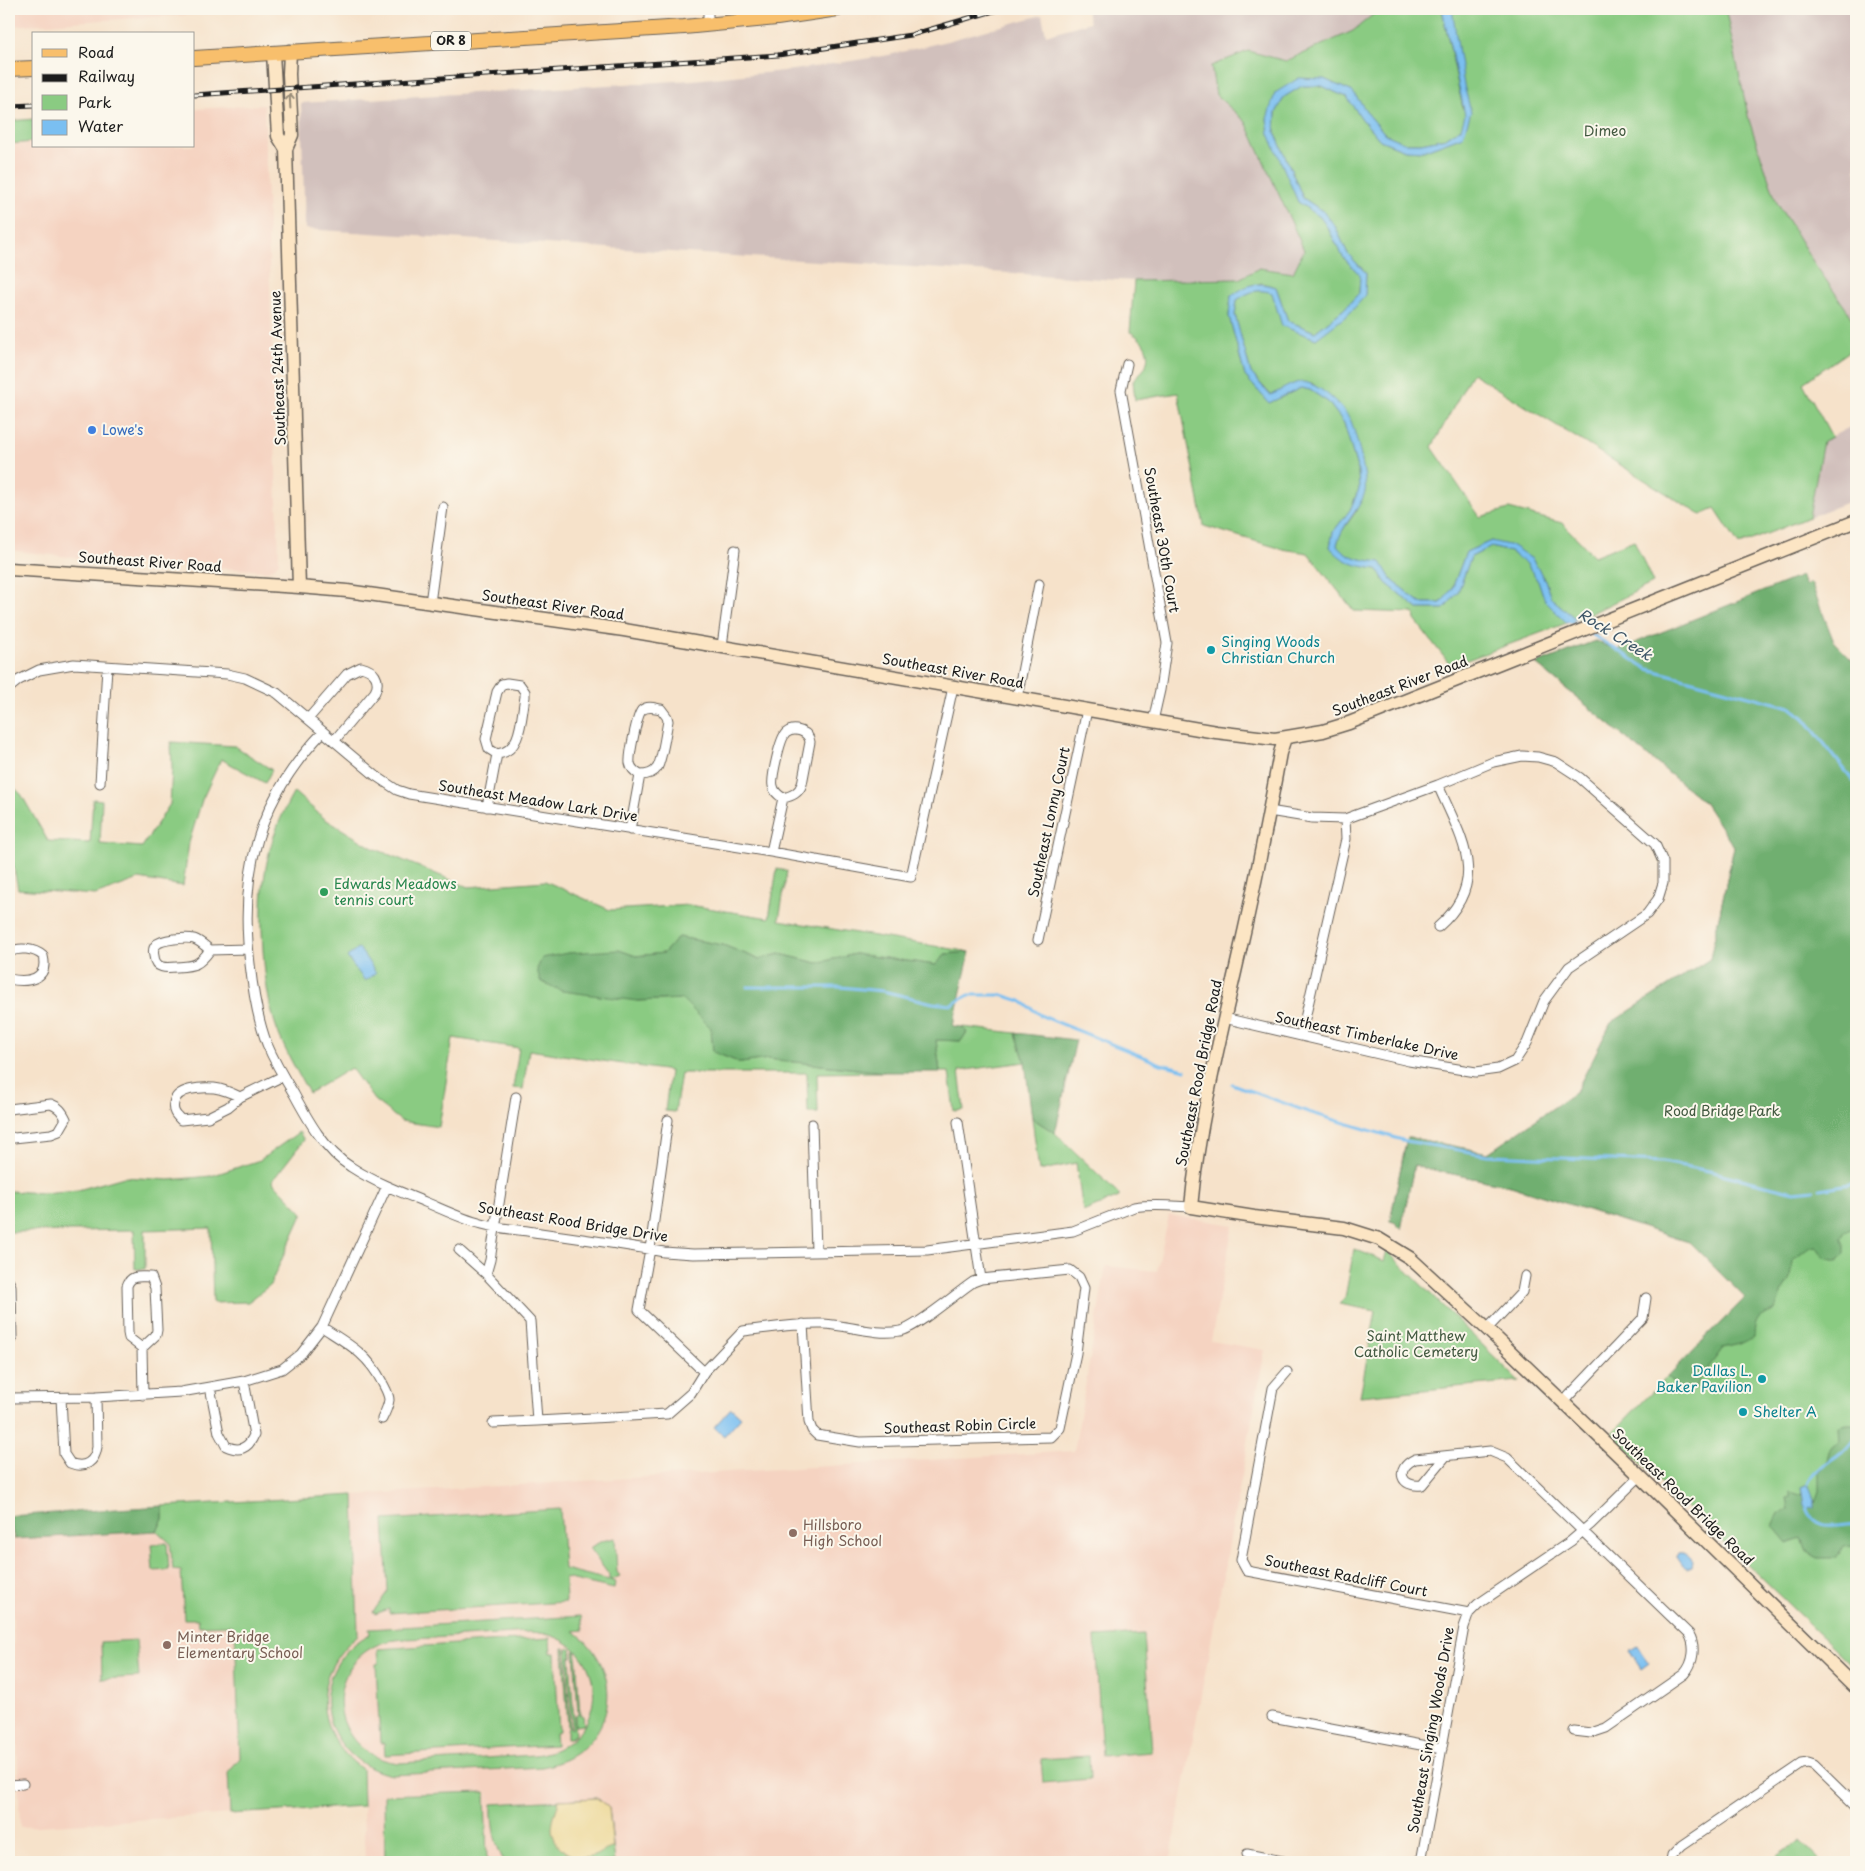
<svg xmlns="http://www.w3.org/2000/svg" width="1865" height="1871" viewBox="0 0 1865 1871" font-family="'Playpen Sans',sans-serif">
  <rect width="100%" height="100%" fill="#fbf7ec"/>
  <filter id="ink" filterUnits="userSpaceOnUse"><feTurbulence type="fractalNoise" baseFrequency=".02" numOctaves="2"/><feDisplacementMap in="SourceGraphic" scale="10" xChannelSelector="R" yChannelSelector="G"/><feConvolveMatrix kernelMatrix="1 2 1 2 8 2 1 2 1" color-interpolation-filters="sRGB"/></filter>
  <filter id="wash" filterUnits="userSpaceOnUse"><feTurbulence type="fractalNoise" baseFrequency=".0096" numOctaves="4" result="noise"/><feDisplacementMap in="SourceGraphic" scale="20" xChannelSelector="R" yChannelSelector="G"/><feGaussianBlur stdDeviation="1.12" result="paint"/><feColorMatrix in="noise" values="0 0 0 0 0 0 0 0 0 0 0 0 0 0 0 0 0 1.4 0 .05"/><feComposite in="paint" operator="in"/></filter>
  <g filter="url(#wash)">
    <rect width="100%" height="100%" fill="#f6e2ca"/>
    <path fill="#f5d3c1" d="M9 9H283L9 26Z
      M264 105 279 562 275 567 267 571 95 560 9 550V144L34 142V146H194V109Z
      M1169 1215 1233 1225 1211 1341 1265 1350 1170 1862H365L363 1806 20 1827 9 1516 1074 1451 1106 1266 1157 1271Z"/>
    <path fill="#d1c0bc" d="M1086 9H1380L1353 31 1286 61 1248 51 1216 95 1246 122 1304 250 1293 273 1259 268 1239 279 1134 281 305 229 301 103 693 80 794 70 889 55 947 41 1042 15 1046 35 1090 22Z
      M1732 9H1856V323L1812 260 1777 204 1745 218 1756 142 1749 120 1725 12Z
      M1856 424V499L1809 517 1823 441Z"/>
    <path fill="#8acb82" stroke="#53744f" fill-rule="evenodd" d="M1380 9H1442L1463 109 1444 9H1732L1726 12 1749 120 1777 203 1812 260 1856 323V346L1803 383 1832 437 1823 441 1809 517 1739 545 1715 509 1701 515 1472 373 1432 447 1480 517 1509 509 1562 523 1594 556 1634 540 1653 583 1588 615 1576 619 1551 598 1545 580 1532 559 1491 541 1466 552 1452 589 1441 603H1420L1391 579 1381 563C1365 560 1348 559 1337 546L1339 535 1355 513 1365 490 1350 420 1312 383 1282 390 1271 395 1251 373 1235 315 1237 300C1249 292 1257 288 1272 292L1283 326 1316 339 1365 296 1366 273 1348 254 1335 226 1324 212 1303 198 1275 132 1276 113 1284 97 1302 86H1322L1337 93 1347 97 1362 119 1380 140 1405 150 1423 151 1460 137 1456 131 1446 138 1421 143H1406L1395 139 1385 134 1369 115 1353 92 1324 79 1276 93 1267 120 1298 202 1320 216 1329 230 1343 257 1360 275 1359 293 1344 309 1315 332 1288 321 1276 287 1261 283 1231 296 1229 316 1245 376 1269 403 1301 388 1310 390 1328 402 1344 423 1358 471 1359 489 1350 510 1333 532 1330 547 1360 566 1377 569 1386 583 1418 609H1444L1458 592 1471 557 1491 547 1510 552 1527 564 1539 583 1545 601 1567 623 1451 666 1415 620 1414 613 1354 611 1308 553 1282 549 1204 526 1178 393 1135 400 1133 381C1136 376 1141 373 1144 369 1153 354 1144 339 1130 332L1134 281 1239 279 1259 268 1293 273 1304 250 1246 122 1216 95 1211 66 1248 51 1286 61 1353 31Z
      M34 119V142L9 144V121Z
      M1595 641 1811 724 1856 790V1669L1611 1434 1745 1298 1689 1242 1511 1186 1414 1166 1401 1229 1394 1222 1390 1221 1407 1137 1488 1153 1576 1092 1611 1023 1710 959 1734 847 1704 802 1536 664Z
      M171 742 235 746 272 770 265 783 221 759 202 800 189 843 183 886 139 879 95 895 18 889C12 858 4 826 12 795L9 793V783L21 794 48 841 90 843 93 799 102 800 100 844 142 847 170 804 172 769Z
      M294 792 325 819 373 848 468 887 545 881 610 910 689 905 769 918 777 869 787 871 779 920 970 952 945 954 936 965 855 954 817 963 780 954 758 959 723 945 678 937 664 953 635 956 619 950 637 1001 682 999 711 1028 713 1052 741 1063 768 1059 884 1072 817 1073 818 1113H808L807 1073H681L675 1112 665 1111 670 1071 529 1050 523 1089 513 1088 519 1048 453 1038 439 1127 401 1121 374 1100 351 1068 309 1093C298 1073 286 1053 278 1032 268 1005 265 978 263 950 259 891 264 844 294 792Z
      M962 1027 1016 1033 1025 1062 959 1071 964 1110 954 1111 949 1072H940L936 1040 961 1041 967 1032Z
      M1032 1118 1055 1133 1119 1194V1197L1083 1212 1076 1163 1039 1171Z
      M299 1132 304 1140 272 1181 303 1213 270 1285 248 1302 213 1303 211 1228 145 1230V1269H135L134 1230 9 1232V1191L43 1193 78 1190 124 1177 169 1180 211 1176 260 1160Z
      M1354 1249 1384 1261 1387 1251 1519 1381 1360 1396 1376 1311 1339 1304 1345 1298Z
      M354 1495 358 1635C310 1674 313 1733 362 1769L363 1806 230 1814 228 1772 240 1758 235 1630 231 1625 199 1626 198 1619H184L181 1571 173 1570 170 1543 157 1531 163 1519V1506Z
      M560 1509 564 1569 609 1580V1575L589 1548 602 1541 615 1538 617 1572 620 1576 610 1580 615 1582 614 1589 565 1578 566 1602 389 1613V1609L375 1614 373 1612 388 1591 384 1520Z
      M167 1543 169 1570 153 1571 151 1544Z
      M581 1616 583 1630 574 1631C631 1674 613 1754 542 1767L392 1775C335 1764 305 1700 345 1653 352 1645 361 1639 370 1634L369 1629ZM529 1632C611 1634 617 1744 535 1755L400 1763C377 1761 356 1749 346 1727 339 1713 339 1697 343 1683 349 1663 365 1648 385 1642 399 1638 416 1639 430 1638 463 1636 496 1634 529 1632Z
      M1144 1634 1152 1752 1102 1756 1095 1637Z
      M550 1638 551 1653H555L559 1732 555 1733 556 1745 385 1755 384 1743H380L376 1664 379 1663 378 1649Z
      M136 1640 139 1677 102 1679 101 1642Z
      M563 1648H565L570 1728 572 1729 567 1649 571 1648 572 1657H570L575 1736H572V1738H567V1729L568 1728Z
      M574 1651H576L580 1715H583L584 1725 575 1726V1715L578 1714Z
      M1089 1756 1090 1779 1043 1783 1041 1759Z
      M485 1792 487 1862H385L384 1795Z
      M597 1798 609 1808 615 1862H504C495 1843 491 1826 492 1804Z
      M1800 1841 1822 1862H1769Z"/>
    <path fill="#6faf70" stroke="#466646" d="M1801 576 1805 585 1811 583 1834 642 1856 664V1227L1845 1232 1841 1238 1845 1246V1254L1837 1260 1824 1257 1816 1246 1810 1247 1792 1261 1790 1278 1782 1291 1775 1310C1757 1316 1755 1318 1754 1337L1740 1344 1723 1348 1700 1379 1696 1388 1688 1394 1680 1391 1668 1376 1745 1298 1689 1242 1511 1186 1414 1166 1401 1229 1394 1222 1390 1221 1407 1137 1488 1153 1576 1092 1611 1023 1710 959 1734 847 1704 802 1536 664 1595 641 1617 650Z
      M678 937 723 945 758 959 780 954 817 963 855 954 936 965 945 954 970 952 953 1026 962 1027 967 1032 961 1041 936 1040 940 1072H884L768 1059 741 1063 713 1052 711 1028 682 999 637 1001 562 991 540 981 537 969 542 958 568 953 619 950 636 956 664 953Z
      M1016 1033 1076 1040 1055 1133 1032 1118 1025 1062Z
      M1846 1424H1856V1546L1843 1547 1835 1558H1818L1805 1550 1801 1538 1787 1543 1773 1526 1778 1515 1788 1509 1786 1499 1790 1497V1492L1802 1496 1801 1487 1808 1484 1809 1486 1815 1502 1819 1491V1472L1828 1461 1831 1448 1839 1441 1838 1426Z
      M163 1506V1519L157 1531 14 1539 9 1516Z"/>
    <path fill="#eeda9e" stroke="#857b5d" d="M597 1798 609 1808 613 1848C605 1848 599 1855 591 1857 573 1862 552 1847 552 1827 553 1818 557 1809 559 1800Z"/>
    <path fill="#7abff1" stroke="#4b6e86" d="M1442 9H1452L1464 85 1471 112 1463 136 1423 151 1405 150 1380 140 1362 119 1347 97 1337 93 1322 86H1302L1284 97 1276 113 1275 132 1303 198 1324 212 1335 226 1348 254 1366 273 1365 296 1349 314 1316 339 1282 326 1272 293C1257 288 1249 292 1237 300L1235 315 1251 373 1270 395C1279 392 1292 382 1302 382 1318 382 1344 407 1351 421 1356 433 1368 480 1365 492 1359 512 1341 525 1337 545 1348 559 1365 560 1381 562L1391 579 1420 603H1441L1452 589 1466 552 1491 541 1513 546 1532 559 1545 580 1551 598 1576 619 1567 623 1545 601 1539 583 1527 564 1510 552 1491 547 1471 557 1458 592 1444 609H1418L1386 583 1377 569C1357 566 1343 563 1330 547L1333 532 1350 510 1359 489 1358 471 1344 423 1328 402 1310 390 1301 388 1269 403 1245 376 1229 316 1231 296C1249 284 1255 281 1276 287L1288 321 1315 332 1344 309 1359 293 1360 275 1343 257 1329 230 1320 217 1298 202 1269 134 1267 119 1275 93 1299 78 1324 79 1353 92 1369 115 1385 134 1406 143H1421L1446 138 1461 128 1465 115Z
      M359 948 376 973 365 981 347 957Z
      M731 1408 741 1417 724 1436 714 1427Z
      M1808 1484 1814 1499V1507L1807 1508 1804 1506 1801 1487Z
      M1679 1553C1685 1552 1690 1556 1693 1561L1692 1566 1687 1568 1683 1566 1677 1557Z
      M1638 1647 1649 1663 1641 1669 1630 1652Z"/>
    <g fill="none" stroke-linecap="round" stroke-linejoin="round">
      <path stroke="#7abff1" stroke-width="3" d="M1569 620 1581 627
        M1588 632 1648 669 1790 707 1804 718 1856 784
        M747 987H840L883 991 933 1003 951 1005 969 995H1002L1021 1001 1042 1016 1161 1064 1186 1070
        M1232 1084 1308 1112 1406 1141 1488 1155 1663 1162 1709 1171 1794 1192 1814 1190
        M1820 1189 1856 1183
        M1808 1484C1814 1468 1828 1465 1840 1455 1846 1451 1852 1443 1856 1437
        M1807 1508C1816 1532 1836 1525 1856 1523"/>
    </g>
  </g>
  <g filter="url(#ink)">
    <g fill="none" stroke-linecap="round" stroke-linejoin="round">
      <g stroke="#686159" stroke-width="11">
        <path id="street" d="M708 9V25
          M1127 364 1121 390 1167 643 1160 690 1153 721
          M430 603 443 507
          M722 646 735 550
          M9 688 19 680 39 670 74 664 227 674 245 678 277 693 376 776 397 790 409 794 771 852 911 877 953 687
          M1017 698 1039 584
          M308 719 347 674 361 667C374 670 381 679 375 692L334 741
          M323 732C258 800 239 871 250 964 253 991 257 1018 267 1044 274 1061 284 1078 294 1094 308 1120 325 1151 351 1167 374 1182 400 1192 425 1202 444 1210 462 1219 482 1224 499 1229 517 1229 534 1232 577 1238 621 1244 664 1252L693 1254 927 1250 1073 1231 1134 1207C1153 1204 1172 1206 1191 1207
          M100 783 107 667
          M1438 785C1460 837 1492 880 1438 927
          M487 807 497 754C522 752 521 717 525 697V692L520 685 507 683 502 684 497 692 486 739 489 749 497 754
          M630 830 640 775C647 775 653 774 657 768 662 761 666 731 668 721L667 717 661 709C655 708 648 705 642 710 637 714 629 756 630 763 631 769 635 772 640 775
          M771 852 783 798C792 796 799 793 802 784L810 742C809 732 795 726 786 733 780 738 771 779 773 786 774 792 778 795 783 798
          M1038 940 1087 710
          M210 950C205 946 200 941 194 939 187 937 161 939 156 945 153 948 153 952 154 956 155 969 166 968 177 967 195 966 199 965 210 950L248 949
          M9 952C19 947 34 948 43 956 49 980 27 983 9 979
          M1224 1018 1409 1061 1476 1072 1498 1069 1515 1061 1527 1043 1544 1001 1569 967 1647 914 1658 899 1663 883V862L1655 844 1579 777 1556 762 1538 757 1522 756 1493 762 1438 785 1345 819 1312 818 1269 811
          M1301 1036 1346 839 1345 819
          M240 1097C232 1093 223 1089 214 1088 202 1087 176 1088 174 1103 172 1111 176 1115 181 1120L208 1117 228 1107 240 1097 283 1076
          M516 1097 490 1260 486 1274 530 1321 537 1421 667 1414 691 1393 704 1372 743 1331C769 1328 797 1323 824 1324 847 1325 877 1336 900 1331 915 1329 958 1292 973 1282L981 1279 1070 1270 1079 1277 1084 1288 1076 1353 1060 1428 1051 1437 860 1442 817 1435 812 1430 809 1422 803 1324
          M9 1109 51 1104C59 1107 62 1111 66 1119L59 1131 51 1134 14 1138 9 1136
          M668 1120 650 1249 639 1310 704 1372
          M958 1122 981 1279
          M812 1124 816 1251
          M459 1250 486 1274
          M9 1282 11 1286 12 1338 9 1342
          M322 1327C348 1344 367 1353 382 1382 385 1388 389 1394 389 1400 388 1407 385 1413 382 1419
          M1487 1329 1522 1292 1525 1276
          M142 1348 156 1335 157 1330 155 1288 151 1277C140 1277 131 1274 127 1286L128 1333 129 1338 142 1348 143 1395
          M1287 1372 1273 1388 1241 1560 1247 1571 1469 1613
          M210 1387 219 1433 226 1446C239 1452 248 1449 254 1435L244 1381
          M9 1398 96 1397 181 1392 244 1381 282 1369 301 1354 322 1327 387 1186
          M61 1398 64 1454 70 1463C85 1469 95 1462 97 1447L96 1397
          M1563 1402 1643 1318 1646 1298
          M493 1423 537 1421
          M1446 1456 1422 1485C1401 1488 1394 1469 1415 1459L1490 1451 1507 1458 1689 1634C1696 1646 1694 1663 1684 1674L1606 1728 1591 1733 1574 1731
          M1272 1717 1442 1749
          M9 1785 23 1784
          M1247 1854 1287 1862
          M1421 1862 1464 1627 1469 1613 1478 1604 1571 1541 1591 1524 1640 1476
          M1671 1862 1672 1855 1682 1845 1801 1764 1808 1763 1814 1765 1856 1806"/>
      </g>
      <g stroke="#686159" stroke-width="15">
        <path id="secondary" d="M290 51 289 74 292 135 286 149 299 587
          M273 53 278 136 286 149
          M9 569 299 587 347 591 624 630 1216 732 1275 739 1323 731 1349 723 1856 521
          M1285 738 1280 753C1268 819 1255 885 1240 950 1221 1035 1199 1120 1191 1207L1254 1217 1344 1228 1379 1239 1410 1258 1487 1329 1640 1476 1856 1688"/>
      </g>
      <g stroke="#686159" stroke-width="16">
        <path id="primary" d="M194 58 684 27 777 18 838 9
          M9 69 34 68"/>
      </g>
      <use href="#street" stroke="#fff" stroke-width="9"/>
      <use href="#secondary" stroke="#fce5c4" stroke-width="12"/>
      <use href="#primary" stroke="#f8bf6c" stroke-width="14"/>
      <g stroke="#1c1c1c" stroke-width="5">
        <path id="rail" d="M194 95 778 55 911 35 1000 9
          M9 106 34 105"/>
      </g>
      <use href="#rail" stroke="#fbf7ec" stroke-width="3" stroke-dasharray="9" stroke-linecap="butt"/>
    </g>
    <defs><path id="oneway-shaft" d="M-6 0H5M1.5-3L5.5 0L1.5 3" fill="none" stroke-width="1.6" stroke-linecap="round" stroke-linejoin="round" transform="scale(1.25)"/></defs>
    <use stroke="#978b78" href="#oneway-shaft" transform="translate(290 101) rotate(-93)"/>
  </g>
  <circle fill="#3f7fe0" stroke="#fbf7ec" stroke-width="2" cx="92" cy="430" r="5"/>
  <g fill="#0f9aa8" stroke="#fbf7ec" stroke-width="2">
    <circle cx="1211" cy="650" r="5"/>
    <circle cx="1762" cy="1379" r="5"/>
    <circle cx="1743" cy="1412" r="5"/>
  </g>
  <circle fill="#2e9e5b" stroke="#fbf7ec" stroke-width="2" cx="324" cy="892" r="5"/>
  <g fill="#8d6e63" stroke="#fbf7ec" stroke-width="2">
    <circle cx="793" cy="1533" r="5"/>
    <circle cx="167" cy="1645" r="5"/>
  </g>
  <g text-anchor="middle" stroke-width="4" stroke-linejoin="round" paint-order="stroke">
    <rect fill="#fbf7ec" stroke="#5f5e5a" stroke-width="1" x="431" y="31.5" width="40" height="19" rx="4"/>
    <g font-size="12" font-weight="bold" fill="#1c1c1c">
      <text x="451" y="45">OR 8</text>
    </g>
    <g font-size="14" fill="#425940" stroke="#fbf7ec">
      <text x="1605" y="136">Dimeo</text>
      <text x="1722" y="1116">Rood Bridge Park</text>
      <text x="1416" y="1341">Saint Matthew<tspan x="1416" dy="16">Catholic Cemetery</tspan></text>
    </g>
    <g font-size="14" fill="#1c1c1c" stroke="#fbf7ec">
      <text transform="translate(278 368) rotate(-92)" y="5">Southeast 24th Avenue</text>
      <text transform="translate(1162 540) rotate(80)" y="5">Southeast 30th Court</text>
      <text transform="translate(150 562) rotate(4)" y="5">Southeast River Road</text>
      <text transform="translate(553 605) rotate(8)" y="5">Southeast River Road</text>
      <text transform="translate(953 671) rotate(10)" y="5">Southeast River Road</text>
      <text transform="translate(1400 686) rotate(-21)" y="5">Southeast River Road</text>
      <text transform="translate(538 801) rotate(9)" y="5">Southeast Meadow Lark Drive</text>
      <text transform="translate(1049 822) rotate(-78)" y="5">Southeast Lonny Court</text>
      <text transform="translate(1367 1036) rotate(12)" y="5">Southeast Timberlake Drive</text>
      <text transform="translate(1199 1073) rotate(-79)" y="5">Southeast Rood Bridge Road</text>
      <text transform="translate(573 1222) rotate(9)" y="5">Southeast Rood Bridge Drive</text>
      <text transform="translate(960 1426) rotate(-2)" y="5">Southeast Robin Circle</text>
      <text transform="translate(1683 1497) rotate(44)" y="5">Southeast Rood Bridge Road</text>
      <text transform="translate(1346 1576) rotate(11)" y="5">Southeast Radcliff Court</text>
      <text transform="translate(1431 1730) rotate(-80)" y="5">Southeast Singing Woods Drive</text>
    </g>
    <g font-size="14" fill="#366cbe" stroke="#fbf7ec" text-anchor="start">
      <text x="102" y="435">Lowe's</text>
    </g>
    <g font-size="14" fill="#0d838f" stroke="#fbf7ec" text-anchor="start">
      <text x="1221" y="647">Singing Woods<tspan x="1221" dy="16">Christian Church</tspan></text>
      <text x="1752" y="1376" text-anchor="end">Dallas L.<tspan x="1752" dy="16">Baker Pavilion</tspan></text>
      <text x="1753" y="1417">Shelter A</text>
    </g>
    <g font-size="14" fill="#27864d" stroke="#fbf7ec" text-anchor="start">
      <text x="334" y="889">Edwards Meadows<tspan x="334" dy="16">tennis court</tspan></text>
    </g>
    <g font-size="14" fill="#785e54" stroke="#fbf7ec" text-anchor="start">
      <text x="803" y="1530">Hillsboro<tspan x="803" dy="16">High School</tspan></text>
      <text x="177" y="1642">Minter Bridge<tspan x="177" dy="16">Elementary School</tspan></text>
    </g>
    <g font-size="15" font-style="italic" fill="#3d5567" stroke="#fbf7ec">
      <text transform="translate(1615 635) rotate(32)" y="5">Rock Creek</text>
    </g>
  </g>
  <rect width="1865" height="1871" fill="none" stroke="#fbf7ec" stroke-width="30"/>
  <rect x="32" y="32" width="162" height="115" fill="#fbf7ec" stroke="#a29f99"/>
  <rect x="42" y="49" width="25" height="8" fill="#f8bf6c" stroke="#a29f99"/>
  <text x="78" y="58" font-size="15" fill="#1c1c1c">Road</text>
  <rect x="42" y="74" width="25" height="8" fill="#1c1c1c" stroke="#a29f99"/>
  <text x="78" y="82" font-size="15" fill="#1c1c1c">Railway</text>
  <rect x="42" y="95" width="25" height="15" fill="#8acb82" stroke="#a29f99"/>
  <text x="78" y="108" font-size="15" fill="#1c1c1c">Park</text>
  <rect x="42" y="120" width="25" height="15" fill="#7abff1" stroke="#a29f99"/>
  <text x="78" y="132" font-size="15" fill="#1c1c1c">Water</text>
</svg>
